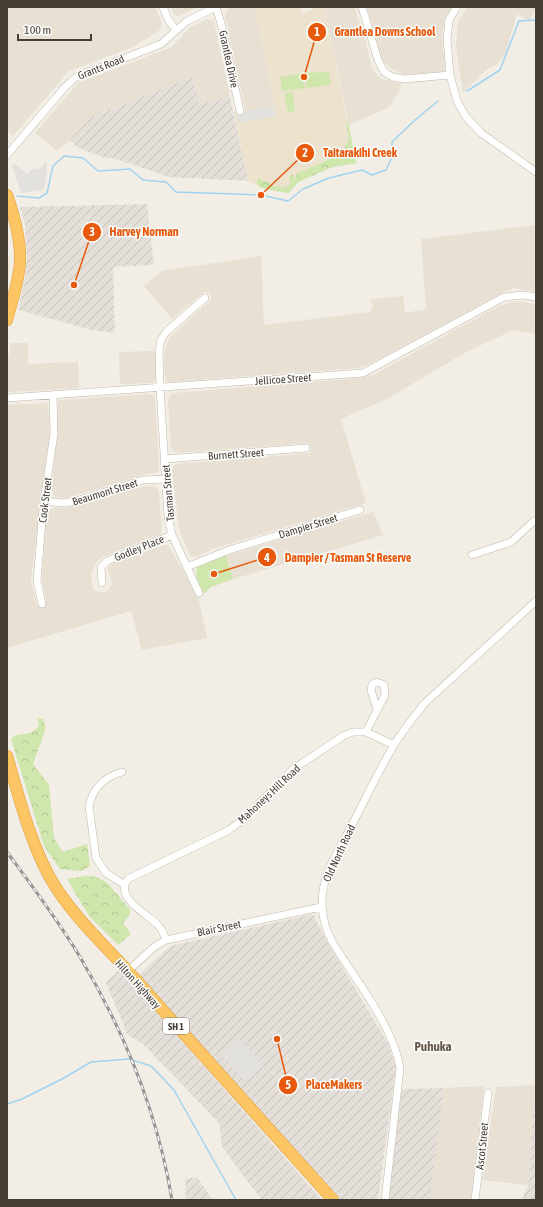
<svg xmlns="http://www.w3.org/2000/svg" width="543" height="1207" viewBox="0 0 543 1207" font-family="'Asap Condensed',sans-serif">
  <defs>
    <pattern id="industrial-furrows" width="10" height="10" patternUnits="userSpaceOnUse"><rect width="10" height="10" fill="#e5dfda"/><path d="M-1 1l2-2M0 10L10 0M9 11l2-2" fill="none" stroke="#c6c0bc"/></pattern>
    <pattern id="forest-crowns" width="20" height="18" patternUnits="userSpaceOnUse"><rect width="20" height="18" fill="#cfe7ad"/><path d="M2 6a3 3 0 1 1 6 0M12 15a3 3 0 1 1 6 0" fill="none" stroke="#b3c795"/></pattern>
  </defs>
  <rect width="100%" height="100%" fill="#f2eee5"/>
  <path fill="#e7e0d3" d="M7 7H155L162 24 160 30 133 47 69 71 13 136 7 131Z
    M171 7H198L178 16 174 15Z
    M233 7H255L275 104 245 110 225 15 228 9Z
    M324 7H354L364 35 372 69 377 75 382 79 402 84 399 91 391 105 387 108 349 125Z
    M367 7H452L445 18 442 36 445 71 405 75 390 68 382 59Z
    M467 7 536 8 529 21 517 14 505 55 496 65 487 69 463 93 456 47 458 22Z
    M208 19 214 21 230 97 199 104 192 77 92 117 70 140 57 151 35 133 78 83 172 47 190 27Z
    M536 225V292L514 288 504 292 370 364 357 368 170 382 166 380 164 363 165 350 167 343 171 336 211 300V295L209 293 204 292 172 319 144 286 162 271 261 256 264 325 370 312 373 307 370 299 403 296 405 313 426 309 421 239Z
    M515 301 536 304V334L513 330 466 352 387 399 341 419 366 503 215 548 196 557 190 555 179 529 172 470 176 464 311 453 309 443 176 453 171 447 168 401 170 396 173 393 361 378 375 374 499 306Z
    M11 343H28V364L78 362 79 388 10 392 8 391 7 363Z
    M155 351 156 377 153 383 120 384 119 352Z
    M150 394 155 398 159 470 154 473 147 474 66 498 57 497 53 495 51 490 57 432 58 402 60 400Z
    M47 403 48 407 50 430 31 580 37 605 42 607 45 606 46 603 42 578 46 513 55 507 66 508 76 506 139 487 154 486 157 488 159 493 162 529 161 534 102 557 98 560 91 573 92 587 95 591 105 593 111 586 112 582 108 570 110 565 164 545H167L169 547 198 596 207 638 142 650 131 611 7 648V405Z
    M373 512 383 535 233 579 226 556Z
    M535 1085 528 1185 482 1180 496 1087Z
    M484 1086 471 1200H430L444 1088Z"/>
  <path fill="#f5e4cf" d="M7 252 10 264 7 291Z"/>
  <path fill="url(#industrial-furrows)" d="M192 77 199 104 230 97 248 181 169 177 113 158H104L77 147 70 140 92 117Z
    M147 204 154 265 113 267 115 333 92 330 18 310 25 279 27 259 25 225 20 207Z
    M313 914 325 938 389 1045 396 1068 378 1200H340L139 975 170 946Z
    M119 970 322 1200H262L244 1177 222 1146 219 1123 143 1044 128 1035 106 983Z
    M535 1085 536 1200H522L528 1185Z
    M444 1088 430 1200H388L402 1089Z
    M197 1177 213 1200H186L185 1179Z"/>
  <path fill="#ece2ce" d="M255 7H300L302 13 319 7H324L356 163 332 167 298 182 289 193 265 189 248 181 234 112 275 103Z"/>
  <path fill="#cfe7ad" d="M314 72 318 73 329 72 331 85 307 88 305 73Z
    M303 73 305 88 282 91 280 77C288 77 295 74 303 73Z
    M293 92 295 111 288 112 284 95 285 93Z
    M224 555 226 556 233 579 211 587 204 594C200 585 193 575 198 567Z"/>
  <path fill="url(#forest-crowns)" d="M348 121 356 163 332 167 298 182 289 193 265 189 258 186 257 181 259 178 263 181H268L273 186 284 188 290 184 289 177 290 175H293L295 180 296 175 298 173 328 160 344 149 349 140 346 123Z
    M37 718 43 719 46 728 33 764 49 785 54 838 63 852 87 844 90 866 81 871 60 869 44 846 11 739C19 731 29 738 39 726Z
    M85 876C89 876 94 876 98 878 112 883 119 899 130 909V914L123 923 131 934 118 945 89 916 67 879Z"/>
  <path fill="#e3e1dd" d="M272 105 274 107 275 116 240 123 238 122 236 112 243 110 245 111Z
    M46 162 47 163V168L44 188 42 190 21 193 12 165 14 163 27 174 33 168 38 170Z
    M240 1039 263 1065 245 1081 222 1056Z"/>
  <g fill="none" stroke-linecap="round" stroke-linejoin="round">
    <path stroke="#a0d3f0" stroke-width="1.5" d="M467 91 500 70 519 21 536 20
      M17 196 39 198 47 193 53 166 64 156 83 158 98 171 130 169 143 180 166 182 176 192 261 195 288 201 303 189 329 178 362 170 372 175 386 170 392 157V142L415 120 438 101
      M7 1104 22 1099 62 1079 91 1062 129 1059 151 1066 156 1071 174 1090 236 1200"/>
    <g stroke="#c1b8aa" stroke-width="8">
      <path id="minor" d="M163 7 169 21 176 30
        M216 7 221 23 240 111
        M362 7 378 60 384 72 393 77 404 79 450 75
        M457 7 449 20 447 39 450 75 457 101 466 117 481 133 536 172
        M7 155 65 87 76 77 161 44 187 21 216 7
        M7 398 363 373 504 297 524 295 536 297
        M165 459 306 448
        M44 501 64 503 76 501 143 480 166 479
        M472 555 511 542 533 522 536 520
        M187 567 229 550 360 510
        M102 583 101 567 107 561 172 535
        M199 593 172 535 168 517 160 388 159 351 161 340 166 332 205 298
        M42 604 37 581 43 509 54 433 53 395
        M366 732 385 695 384 685C379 682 376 681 372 685L371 690 377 709
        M122 772C104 777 93 788 89 806L96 858 106 873 125 885
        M166 940C164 934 161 928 157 924 146 913 114 898 128 879L229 830 245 818 292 770 343 736 353 732H366L394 745
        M128 971 154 947 166 940 321 907
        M385 1200 400 1068C393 1025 356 981 333 943 324 927 320 910 323 891 326 868 341 846 352 825 366 798 379 770 394 745 403 730 414 717 425 703L536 601
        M475 1200 488 1093"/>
    </g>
    <g stroke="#de9834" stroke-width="12">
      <path id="highway" d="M7 195C14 215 21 240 20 262 19 281 12 301 7 320
        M7 756C19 797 29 838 49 876 72 917 107 947 138 982 202 1055 268 1127 333 1200"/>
    </g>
    <use href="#minor" stroke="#fff" stroke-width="7"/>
    <use href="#highway" stroke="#fec564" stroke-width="11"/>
    <g stroke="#959595" stroke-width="3">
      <path id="rail" d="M7 852C32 886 58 920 80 957 124 1031 158 1115 172 1200"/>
    </g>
    <use href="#rail" stroke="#fff" stroke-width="1.5" stroke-dasharray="4.5" stroke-linecap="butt"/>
  </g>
  <g text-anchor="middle" stroke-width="3" stroke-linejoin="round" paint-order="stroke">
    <rect fill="#fff" stroke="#7d7871" stroke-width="1" x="163" y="1018" width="26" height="16" rx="3"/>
    <g font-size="10" font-weight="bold" fill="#453e34">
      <text x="176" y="1030">SH 1</text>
    </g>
    <g font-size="11" fill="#453e34" stroke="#fff">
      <text transform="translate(229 59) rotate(78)" y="4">Grantlea Drive</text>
      <text transform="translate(101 67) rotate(-22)" y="4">Grants Road</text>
      <text transform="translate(283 379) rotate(-4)" y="4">Jellicoe Street</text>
      <text transform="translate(236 454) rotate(-4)" y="4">Burnett Street</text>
      <text transform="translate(105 492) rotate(-17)" y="4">Beaumont Street</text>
      <text transform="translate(168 493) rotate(-95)" y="4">Tasman Street</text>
      <text transform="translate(45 500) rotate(-83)" y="4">Cook Street</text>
      <text transform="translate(308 526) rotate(-17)" y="4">Dampier Street</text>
      <text transform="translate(139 548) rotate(-22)" y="4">Godley Place</text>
      <text transform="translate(269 794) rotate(-43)" y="4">Mahoneys Hill Road</text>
      <text transform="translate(339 853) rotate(-65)" y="4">Old North Road</text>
      <text transform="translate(219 928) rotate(-12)" y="4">Blair Street</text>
      <text transform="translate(138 984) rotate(48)" y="4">Hilton Highway</text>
      <text transform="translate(482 1146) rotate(-84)" y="4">Ascot Street</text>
    </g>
    <g font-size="13" font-weight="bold" fill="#685b4c" stroke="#fff">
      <text x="433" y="1051">Puhuka</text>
    </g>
  </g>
  <path fill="none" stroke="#e8590c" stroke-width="1.5" d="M304 77L317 32M261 195L305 153M74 285L92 232M214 574L267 557M277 1039L288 1085"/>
  <g fill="#e8590c" stroke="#fff" stroke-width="1.5">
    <circle cx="304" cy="77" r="4"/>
    <circle cx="261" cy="195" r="4"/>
    <circle cx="74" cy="285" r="4"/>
    <circle cx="214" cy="574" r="4"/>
    <circle cx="277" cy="1039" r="4"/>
    <circle cx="317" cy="32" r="10"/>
    <circle cx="305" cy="153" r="10"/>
    <circle cx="92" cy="232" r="10"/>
    <circle cx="267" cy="557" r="10"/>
    <circle cx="288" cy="1085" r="10"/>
  </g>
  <g font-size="12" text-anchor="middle" font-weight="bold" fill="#fff">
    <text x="317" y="36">1</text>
    <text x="305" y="157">2</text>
    <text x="92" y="236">3</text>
    <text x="267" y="562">4</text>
    <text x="288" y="1089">5</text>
  </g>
  <g font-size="12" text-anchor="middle" font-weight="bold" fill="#e8590c" stroke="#fff" stroke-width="3" stroke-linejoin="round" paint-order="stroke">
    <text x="385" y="36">Grantlea Downs School</text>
    <text x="360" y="157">Taitarakihi Creek</text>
    <text x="144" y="236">Harvey Norman</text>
    <text x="348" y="562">Dampier / Tasman St Reserve</text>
    <text x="334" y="1089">PlaceMakers</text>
  </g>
  <rect width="543" height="1207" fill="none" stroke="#453e34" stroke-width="16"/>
  <path d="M18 34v6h73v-6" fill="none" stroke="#453e34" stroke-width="2"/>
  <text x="24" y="34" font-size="12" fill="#453e34" stroke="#ffffff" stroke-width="3" paint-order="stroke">100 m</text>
</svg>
